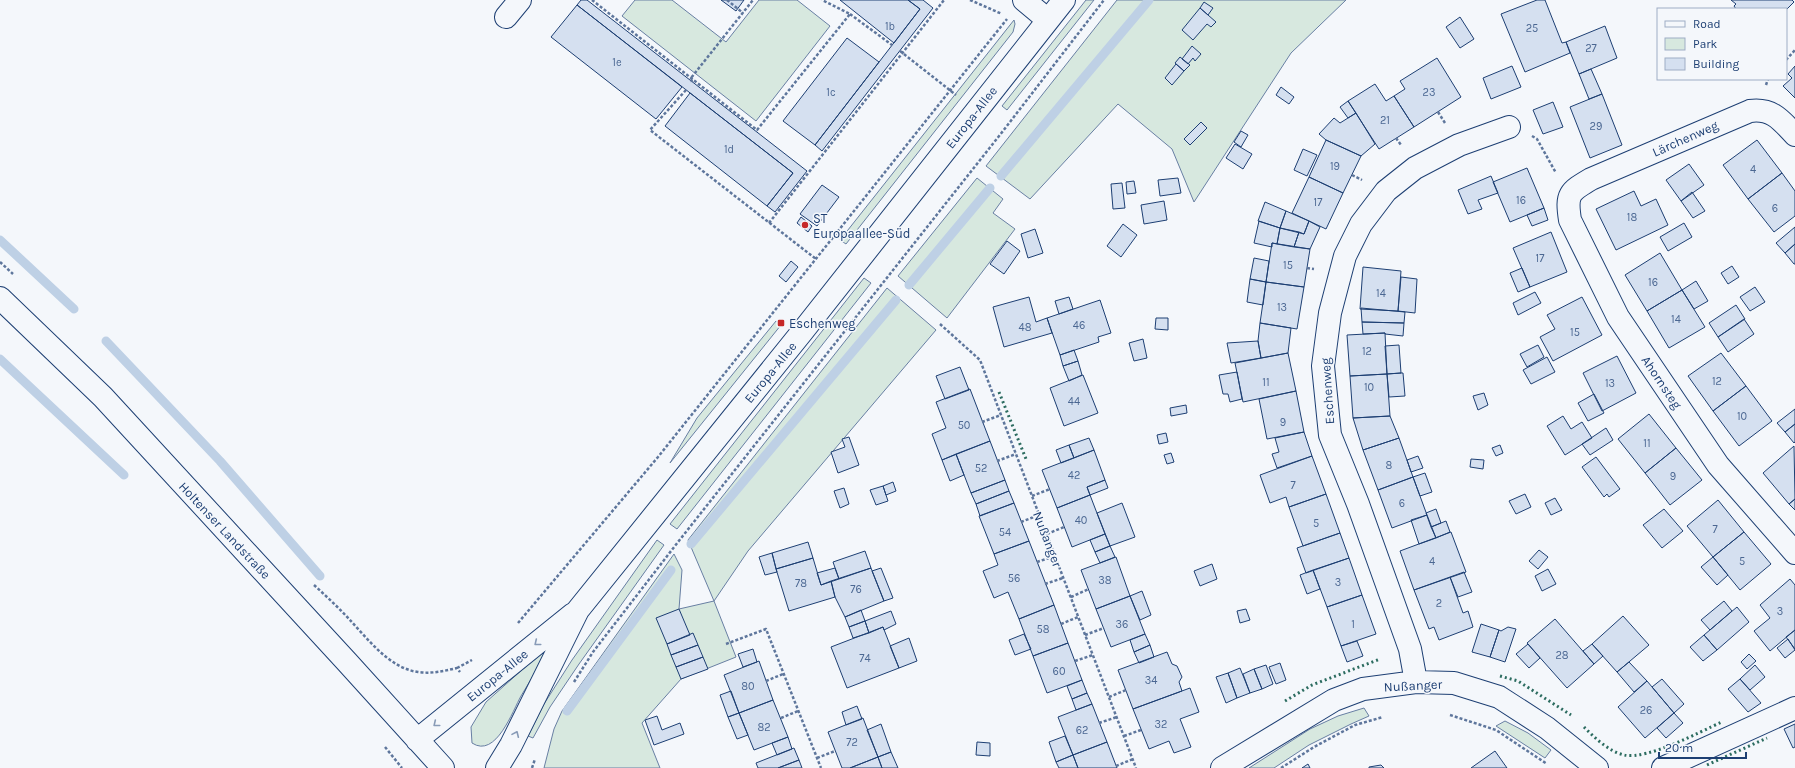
<svg xmlns="http://www.w3.org/2000/svg" width="1795" height="768" viewBox="0 0 1795 768" font-family="Karla,sans-serif">
  <rect width="100%" height="100%" fill="#f4f7fb"/>
  <path fill="#d7e8df" stroke="#687fa3" d="M635 0H672L726 42 759 0H797L830 26 756 121 622 16Z
    M1086 0H1094L1007 110 1002 106Z
    M1117 0H1346L1291 53 1194 202 1172 149 1118 104 1030 199 986 166Z
    M1014 20 1015 24 1013 32 846 244 840 240Z
    M977 178 1003 199 993 213 1015 229 947 318 898 276Z
    M864 278 871 283 677 529 670 524Z
    M887 288 936 330 748 551 714 601 736 657 681 679 642 723 660 768H544L554 729 562 711 674 554 682 570 679 609 714 601 688 540Z
    M776 321 781 325 670 463 697 418Z
    M657 540 664 545 579 664 550 707 533 738 528 736 544 704 572 660Z
    M551 644 552 646C542 662 531 679 521 696 513 710 496 759 472 743L471 727 486 702Z
    M1364 708 1369 716 1351 724 1309 745 1274 768H1249L1310 729 1338 716Z
    M1505 721 1528 733 1551 750 1545 758 1496 726Z"/>
  <g fill="none" stroke-linecap="round" stroke-linejoin="round">
    <path stroke="#bed0e5" stroke-width="9" d="M1001 176 1149 0
      M0 240 74 309
      M909 285 990 188
      M106 341 220 461 320 576
      M0 359 124 475
      M691 544 896 300
      M567 711 671 570"/>
  </g>
  <path fill="#d5e0f0" stroke="#1d3f73" d="M581 0H587L807 171 775 212 767 206 793 173 577 5Z
    M721 0H744L736 11Z
    M840 0H908L920 9 894 43Z
    M908 0H923L933 8 822 151 815 145 920 9Z
    M1537 0H1545L1562 43 1566 42 1570 53 1525 72 1501 14Z
    M1731 0H1792L1794 2 1786 10 1736 9 1734 6 1736 4Z
    M1204 2 1213 8 1208 15 1200 8Z
    M577 5 682 87 656 119 551 37Z
    M1200 8 1216 22 1211 27 1207 24 1193 40 1182 30Z
    M1460 17 1474 39 1460 48 1446 27Z
    M1605 26 1617 58 1579 74 1566 42Z
    M847 38 879 62 815 145 783 121Z
    M1192 46 1201 54 1195 61 1193 58 1188 64 1182 59Z
    M1180 57 1190 65 1184 71 1175 63Z
    M1437 58 1461 97 1414 127 1394 96 1405 89 1400 81Z
    M1176 64 1184 71 1172 85 1165 78Z
    M1512 66 1521 87 1491 99 1483 78Z
    M1795 66V98L1783 86 1792 78 1788 74Z
    M1591 69 1602 94 1589 99 1579 74Z
    M1375 84 1386 101 1394 96 1414 127 1379 149 1348 101Z
    M1281 87 1294 97 1289 104 1276 95Z
    M690 93 793 173 767 206 665 126Z
    M1602 94 1622 145 1590 158 1570 107Z
    M1348 101 1356 113 1348 118 1340 107Z
    M1553 102 1563 127 1543 134 1533 110Z
    M1356 113 1375 144 1361 156 1326 140 1319 134 1334 118 1340 123Z
    M1201 122 1207 128 1190 145 1184 139Z
    M1241 131 1248 135 1241 147 1234 142Z
    M1326 140 1361 156 1343 193 1309 177Z
    M1757 140 1782 173 1748 199 1723 165Z
    M1235 144 1252 154 1243 169 1226 158Z
    M1303 149 1317 155 1307 176 1294 170Z
    M1689 164 1704 185 1681 201 1666 180Z
    M1527 168 1544 208 1510 222 1493 182Z
    M1782 173 1795 191V216L1774 232 1748 199Z
    M1491 176 1498 193 1478 200 1482 209 1468 214 1458 190Z
    M1309 177 1343 193 1326 229 1292 213Z
    M1178 178 1181 193 1160 196 1158 180Z
    M1134 181 1136 193 1127 194 1126 182Z
    M1122 183 1125 208 1113 209 1111 184Z
    M822 185 839 197 817 226 800 214Z
    M1634 191 1641 206 1656 199 1668 225 1616 250 1596 209Z
    M1692 192 1705 211 1693 218 1681 201Z
    M1164 201 1167 220 1144 224 1141 205Z
    M1265 202 1286 211 1280 228 1258 221Z
    M1544 208 1548 220 1532 226 1527 215Z
    M1286 211 1309 221 1304 234 1280 228Z
    M801 217 812 226 808 232 797 223Z
    M1259 221 1280 228 1277 244 1272 243V247L1254 243Z
    M1309 221 1320 227 1310 249 1294 247 1299 232 1304 234Z
    M1684 223 1692 237 1668 251 1660 237Z
    M1123 224 1137 235 1121 257 1107 246Z
    M1795 227V244L1785 253 1776 243Z
    M1280 228 1299 232 1294 247 1277 244Z
    M1035 229 1043 253 1028 258 1021 234Z
    M1551 232 1567 272 1530 287 1513 248Z
    M1007 241 1020 251 1004 274 990 264Z
    M1272 243 1310 249 1304 287 1266 282Z
    M1795 244V264H1794L1785 253Z
    M1660 253 1682 290 1647 311 1625 275Z
    M1254 258 1269 261 1266 282 1250 279Z
    M791 261 798 267 786 282 779 276Z
    M1732 266 1739 277 1728 284 1721 273Z
    M1363 267 1401 271 1398 311 1360 309Z
    M1522 268 1530 287 1518 292 1510 273Z
    M1401 277 1417 279 1415 313 1398 311Z
    M1250 279 1266 282 1263 305 1247 302Z
    M1696 281 1708 301 1694 309 1682 290Z
    M1266 282 1304 287 1297 329 1260 323Z
    M1755 287 1765 302 1750 311 1740 297Z
    M1682 290 1705 327 1669 348 1647 311Z
    M1535 292 1541 303 1518 315 1513 303Z
    M1029 297 1036 322 1047 318 1052 333 1004 347 993 307Z
    M1069 297 1073 309 1059 314 1055 301Z
    M1582 297 1602 335 1553 361 1540 337 1555 329 1547 315Z
    M1100 300 1111 333 1098 337 1099 342 1060 355 1047 318Z
    M1736 305 1745 319 1718 337 1709 323Z
    M1361 308 1405 312 1404 323 1362 322Z
    M1156 318H1168V330L1155 329Z
    M1744 319 1754 334 1728 352 1718 337Z
    M1362 322 1404 323 1403 336 1385 334V333L1363 334Z
    M1260 323 1291 328 1288 353 1261 358 1258 341Z
    M1385 333 1387 374 1350 376 1347 335Z
    M1143 339 1147 358 1134 361 1129 343Z
    M1258 341 1261 358 1231 363 1227 343Z
    M1399 345 1401 373 1387 374 1385 346Z
    M1538 345 1544 357 1527 367 1520 354Z
    M1074 350 1078 361 1063 366 1060 355Z
    M1288 353 1296 391 1243 402 1235 363Z
    M1721 353 1746 386 1713 411 1688 376Z
    M1617 356 1636 393 1602 411 1583 373Z
    M1547 357 1555 372 1531 384 1523 370Z
    M1078 361 1082 375 1069 381 1063 366Z
    M960 367 969 390 945 399 936 376Z
    M1237 372 1242 399 1230 402 1228 394H1223L1219 375Z
    M1401 373H1403L1405 396 1389 397 1387 374Z
    M1387 374 1390 416 1353 418 1350 376Z
    M1083 375 1098 413 1064 426 1050 388Z
    M1746 386 1772 421 1739 446 1713 411Z
    M970 389 990 441 942 460 932 434 946 428 936 402Z
    M1296 391 1304 432 1267 439 1259 399Z
    M1484 393 1488 405 1478 410 1473 396Z
    M1594 394 1604 413 1588 421 1578 403Z
    M1186 405 1187 413 1171 416 1170 408Z
    M1795 409V424L1785 432 1777 423Z
    M1649 414 1676 448 1645 473 1618 439Z
    M1390 416 1399 438 1363 450 1353 418Z
    M1563 416 1571 429 1582 422 1592 438 1565 455 1547 426Z
    M1795 424V442L1794 443 1785 432Z
    M1606 428 1613 440 1590 455 1582 444Z
    M1304 432 1312 456 1277 468 1272 454 1279 452 1275 438Z
    M1166 433 1168 442 1159 444 1157 435Z
    M849 437 859 465 838 473 831 452 845 447 842 439Z
    M1089 438 1094 450 1074 458 1069 445Z
    M1399 438 1413 477 1378 490 1363 450Z
    M990 441 1005 480 971 493 956 454Z
    M1069 445 1074 458 1061 463 1056 450Z
    M1500 445 1503 453 1496 456 1492 448Z
    M1794 446 1795 499 1789 504 1763 473Z
    M1676 448 1702 480 1670 505 1645 473Z
    M1094 450 1105 480 1087 487 1090 495 1057 508 1042 470Z
    M1171 453 1174 462 1167 464 1164 455Z
    M956 454 964 475 950 481 942 460Z
    M1312 456 1326 494 1289 507 1286 497 1270 503 1260 475Z
    M1418 456 1423 468 1411 472 1407 460Z
    M1596 457 1620 489 1609 497 1607 494 1604 497 1582 467Z
    M1471 459 1484 460 1483 469 1470 467Z
    M1425 473 1432 492 1420 496 1413 477Z
    M1413 477 1427 515 1392 528 1378 490Z
    M1005 480 1009 491 976 504 971 493Z
    M1105 480 1108 488 1090 495 1087 487Z
    M893 482 896 491 886 495 883 486Z
    M883 486 888 501 876 505 870 490Z
    M844 488 849 504 840 508 834 491Z
    M1009 491 1014 503 980 516 976 504Z
    M1326 494 1340 533 1303 546 1289 507Z
    M1525 494 1531 507 1516 514 1509 501Z
    M1090 495 1105 534 1072 547 1057 508Z
    M1555 498 1562 510 1551 515 1545 503Z
    M1795 499V510L1789 504Z
    M1718 500 1744 532 1713 557 1687 526Z
    M1014 503 1029 541 994 554 979 516Z
    M1122 503 1135 537 1110 546 1097 513Z
    M1436 509 1441 523 1431 527 1426 513Z
    M1664 509 1683 531 1662 548 1643 525Z
    M1427 515 1436 538 1419 544 1411 520Z
    M1446 521 1450 532 1436 538 1431 527Z
    M1451 532 1466 572 1414 590 1400 551Z
    M1744 532 1771 564 1740 590 1713 557Z
    M1340 533 1349 558 1306 573 1297 548Z
    M1105 534 1110 546 1095 552 1090 540Z
    M1029 541 1054 605 1019 619 1008 592 994 598 983 571 998 565 994 554Z
    M808 542 813 558 776 569 772 553Z
    M1110 546 1115 557 1100 563 1095 552Z
    M1539 550 1548 557 1538 569 1529 561Z
    M865 551 871 568 839 579 833 562Z
    M772 553 777 572 765 575 759 557Z
    M1116 557 1130 596 1096 609 1081 570Z
    M1713 557 1728 575 1717 585 1701 567Z
    M813 558 821 585 831 581 835 597 789 611 776 569Z
    M1349 558 1362 595 1327 607 1313 570Z
    M1212 564 1217 579 1200 586 1194 571Z
    M835 568 839 579 821 585 817 573Z
    M871 568 884 601 845 617 835 597 831 581Z
    M881 568 893 598 884 601 872 571Z
    M1548 569 1556 584 1542 591 1535 576Z
    M1313 570 1320 589 1307 594 1300 575Z
    M1464 572 1472 592 1458 597 1450 577Z
    M1450 577 1463 613 1468 611 1473 627 1439 640 1434 627 1429 629 1414 590Z
    M1790 579 1795 585V630L1770 651 1754 631 1770 618 1760 605Z
    M1142 591 1151 615 1140 620 1130 596Z
    M1362 595 1376 634 1341 646 1327 607Z
    M1130 596 1145 634 1111 647 1096 609Z
    M1724 601 1732 611 1710 630 1701 620Z
    M1054 605 1068 643 1033 656 1019 619Z
    M1737 607 1749 622 1717 650 1704 635Z
    M679 609 690 635 667 644 656 618Z
    M1246 609 1250 620 1240 623 1237 611Z
    M861 610 865 621 849 627 845 617Z
    M891 611 896 624 884 630 883 627 869 633 865 621Z
    M1623 616 1649 645 1617 672 1592 644Z
    M1555 619 1594 664 1567 688 1527 643Z
    M865 621 869 633 853 638 849 627Z
    M1481 624 1499 630 1490 657 1472 652Z
    M883 627 899 668 847 688 831 647Z
    M1508 627 1516 629 1505 662 1490 657 1499 630 1501 631Z
    M1795 630V649L1786 637Z
    M693 633 698 645 671 655 667 644Z
    M1024 634 1031 649 1015 655 1009 640Z
    M1145 634 1150 645 1134 652 1130 640Z
    M1704 635 1717 650 1703 661 1690 647Z
    M909 638 917 661 899 668 890 646Z
    M1788 639 1795 650 1785 658 1777 648Z
    M1357 641 1363 656 1347 662 1341 646Z
    M1068 643 1082 680 1047 693 1033 656Z
    M1528 644 1540 658 1529 668 1516 654Z
    M1592 644 1603 656 1594 664 1583 651Z
    M698 645 703 657 676 667 671 655Z
    M1150 645 1154 657 1139 663 1134 652Z
    M753 649 757 662 743 667 738 654Z
    M1167 652 1172 664 1177 666 1182 677 1179 682 1182 691 1133 709 1118 670Z
    M1749 654 1756 661 1747 669 1741 662Z
    M703 657 708 669 681 679 676 667Z
    M759 661 773 700 739 713 724 675Z
    M1629 662 1647 681 1634 692 1617 672Z
    M1280 663 1286 680 1276 684 1269 667Z
    M1266 665 1273 684 1262 689 1254 669Z
    M1755 665 1765 677 1750 690 1740 679Z
    M1240 668 1250 693 1237 698 1228 673Z
    M1254 669 1262 689 1250 693 1243 674Z
    M1228 673 1237 698 1226 703 1216 677Z
    M1662 679 1684 704 1674 713 1652 687Z
    M1740 679 1761 703 1748 712 1728 689Z
    M1082 680 1087 693 1072 699 1067 686Z
    M1647 681 1674 713 1645 738 1618 707Z
    M1190 688 1199 712 1180 719 1191 747 1174 753 1169 741 1149 749 1133 709Z
    M731 691 739 713 728 717 720 695Z
    M1087 693 1092 704 1076 710 1072 699Z
    M773 700 788 737 754 750 739 713Z
    M1092 704 1107 742 1073 755 1058 717Z
    M857 706 862 719 846 725 842 712Z
    M739 713 748 735 737 739 728 717Z
    M1674 713 1683 723 1666 738 1657 728Z
    M657 716 662 730 680 723 684 734 654 745 645 720Z
    M863 718 878 757 850 768H842L828 732Z
    M881 724 891 752 878 757 867 730Z
    M1795 724V747L1793 748 1784 729Z
    M1065 736 1073 755 1056 762 1049 742Z
    M788 737 792 749 777 755 772 743Z
    M977 742 990 743V756L976 755Z
    M1107 742 1117 768H1078L1073 755Z
    M794 748 799 760 778 768H758L756 763Z
    M1495 751 1507 768H1471Z
    M891 752 898 768H882L878 757Z
    M1073 755 1078 768H1059L1056 762Z
    M878 757 882 768H850Z
    M799 760 802 768H778Z
    M1308 764 1310 768H1302Z
    M1381 765 1384 768H1369V767Z"/>
  <g fill="none" stroke-linecap="round" stroke-linejoin="round">
    <g stroke="#1d3f73" stroke-width="24">
      <path id="minor" d="M1024 0 1048 20
        M506 17 520 0
        M1795 135C1781 120 1772 108 1750 111L1591 179C1569 192 1566 194 1570 220L1618 317 1718 465 1795 553
        M0 298 103 397 347 662 443 768
        M1416 682 1410 649 1358 504 1330 435 1323 366 1330 313 1345 256 1361 224 1386 191 1415 168 1459 145 1509 127
        M417 740 573 614
        M497 768 511 745 578 610 802 332 1064 0
        M1222 768 1334 700 1363 689 1416 682 1454 683 1499 697 1547 728 1597 768
        M1663 768 1795 708"/>
    </g>
    <path stroke="#5e769c" stroke-width="2.5" stroke-dasharray="3 2" stroke-linecap="butt" d="M592 0 757 130 850 14 822 0
      M727 0 743 13
      M970 0 1002 14
      M850 14 892 45
      M900 51 956 95
      M1786 60 1795 50
      M692 82 691 78 753 0
      M1766 85 1768 79
      M686 90 650 130 816 259
      M1438 112 1445 123
      M1532 136 1537 139 1556 173
      M1396 138 1401 145
      M1352 175 1362 180
      M769 223 944 0
      M0 262 13 274
      M1307 268 1314 269
      M940 324 980 360 1136 768
      M982 422 1001 415
      M997 461 1016 454
      M1032 496 1050 489
      M1021 522 1039 515
      M1047 534 1064 527
      M1037 562 1055 556
      M1045 584 1063 578
      M314 585C326 596 338 607 349 619 368 639 389 668 418 672 432 674 444 671 457 668L460 672
      M1071 597 1089 589
      M518 623 658 457 1007 19
      M1061 624 1078 617
      M1085 635 1104 628
      M726 644 766 629 821 768
      M1075 661 1093 655
      M457 668 472 660
      M766 681 783 674
      M574 682 593 652 678 542 1003 131 1104 0
      M1109 697 1126 690
      M1450 715 1496 730 1547 764
      M781 718 798 711
      M1099 723 1117 717
      M1124 736 1141 730
      M385 747 402 768
      M817 758 835 751
      M1116 766 1133 759
      M532 768 535 759
      M1281 768 1314 747 1355 725 1383 717"/>
    <use href="#minor" stroke="#f4f7fb" stroke-width="22"/>
    <path stroke="#2c6c60" stroke-width="3" stroke-dasharray="2 3" stroke-linecap="butt" d="M999 392 1026 459
      M1500 676 1518 681 1571 715
      M1285 701 1312 685 1380 659
      M1584 727C1595 738 1608 751 1624 755 1648 760 1699 732 1722 722
      M1707 765 1767 738"/>
  </g>
  <defs><path id="oneway-chevron" d="M-2-3.5L2.5 0L-2 3.5" fill="none" stroke-width="1.6" stroke-linecap="round" stroke-linejoin="round"/></defs>
  <g stroke="#889bb7">
    <use href="#oneway-chevron" transform="translate(537 643) rotate(141)"/>
    <use href="#oneway-chevron" transform="translate(436 724) rotate(141)"/>
    <use href="#oneway-chevron" transform="translate(516 734) rotate(-66)"/>
  </g>
  <g fill="#c62828" stroke="#f4f7fb" stroke-width="1.5">
    <circle cx="805" cy="225" r="4"/>
    <rect x="777" y="319" width="8" height="8" rx="2"/>
  </g>
  <g text-anchor="middle" stroke-width="3" stroke-linejoin="round" paint-order="stroke">
    <g font-size="11" fill="#4b6792">
      <text x="890" y="30">1b</text>
      <text x="1532" y="32">25</text>
      <text x="1591" y="52">27</text>
      <text x="617" y="66">1e</text>
      <text x="831" y="96">1c</text>
      <text x="1429" y="96">23</text>
      <text x="1385" y="124">21</text>
      <text x="1596" y="130">29</text>
      <text x="729" y="153">1d</text>
      <text x="1335" y="170">19</text>
      <text x="1753" y="173">4</text>
      <text x="1521" y="204">16</text>
      <text x="1318" y="206">17</text>
      <text x="1775" y="212">6</text>
      <text x="1632" y="221">18</text>
      <text x="1540" y="262">17</text>
      <text x="1288" y="269">15</text>
      <text x="1653" y="286">16</text>
      <text x="1381" y="297">14</text>
      <text x="1282" y="311">13</text>
      <text x="1676" y="323">14</text>
      <text x="1079" y="329">46</text>
      <text x="1025" y="331">48</text>
      <text x="1575" y="336">15</text>
      <text x="1367" y="355">12</text>
      <text x="1717" y="385">12</text>
      <text x="1266" y="386">11</text>
      <text x="1610" y="387">13</text>
      <text x="1369" y="391">10</text>
      <text x="1074" y="405">44</text>
      <text x="1742" y="420">10</text>
      <text x="1283" y="426">9</text>
      <text x="964" y="429">50</text>
      <text x="1647" y="447">11</text>
      <text x="1389" y="469">8</text>
      <text x="981" y="472">52</text>
      <text x="1074" y="479">42</text>
      <text x="1673" y="480">9</text>
      <text x="1293" y="489">7</text>
      <text x="1402" y="507">6</text>
      <text x="1081" y="524">40</text>
      <text x="1316" y="527">5</text>
      <text x="1715" y="533">7</text>
      <text x="1005" y="536">54</text>
      <text x="1432" y="565">4</text>
      <text x="1742" y="565">5</text>
      <text x="1014" y="582">56</text>
      <text x="1105" y="584">38</text>
      <text x="1338" y="586">3</text>
      <text x="801" y="587">78</text>
      <text x="856" y="593">76</text>
      <text x="1439" y="607">2</text>
      <text x="1780" y="615">3</text>
      <text x="1122" y="628">36</text>
      <text x="1353" y="628">1</text>
      <text x="1043" y="633">58</text>
      <text x="1562" y="659">28</text>
      <text x="865" y="662">74</text>
      <text x="1059" y="675">60</text>
      <text x="1151" y="684">34</text>
      <text x="748" y="690">80</text>
      <text x="1646" y="714">26</text>
      <text x="1161" y="728">32</text>
      <text x="764" y="731">82</text>
      <text x="1082" y="734">62</text>
      <text x="852" y="746">72</text>
    </g>
    <g font-size="13" fill="#1d3f73" stroke="#f4f7fb">
      <text transform="translate(971 117) rotate(-52)" y="5">Europa-Allee</text>
      <text transform="translate(1685 138) rotate(-24)" y="5">Lärchenweg</text>
      <text transform="translate(770 372) rotate(-51)" y="5">Europa-Allee</text>
      <text transform="translate(1662 382) rotate(56)" y="5">Ahornsteg</text>
      <text transform="translate(1327 391) rotate(-94)" y="5">Eschenweg</text>
      <text transform="translate(225 530) rotate(47)" y="5">Holtenser Landstraße</text>
      <text transform="translate(1048 539) rotate(69)" y="5">Nußanger</text>
      <text transform="translate(497 675) rotate(-39)" y="5">Europa-Allee</text>
      <text transform="translate(1413 685) rotate(-3)" y="5">Nußanger</text>
    </g>
    <g font-size="13" fill="#1d3f73" stroke="#f4f7fb" text-anchor="start">
      <text x="813" y="223">ST<tspan x="813" dy="15">Europaallee-Süd</tspan></text>
      <text x="789" y="328">Eschenweg</text>
    </g>
  </g>
  <rect x="1657" y="8" width="130" height="72" fill="#f4f7fb" stroke="#9eadc5"/>
  <rect x="1665" y="21" width="20" height="6" fill="#f4f7fb" stroke="#9eadc5"/>
  <text x="1693" y="28" font-size="12" fill="#1d3f73">Road</text>
  <rect x="1665" y="38" width="20" height="12" fill="#d7e8df" stroke="#9eadc5"/>
  <text x="1693" y="48" font-size="12" fill="#1d3f73">Park</text>
  <rect x="1665" y="58" width="20" height="12" fill="#d5e0f0" stroke="#9eadc5"/>
  <text x="1693" y="68" font-size="12" fill="#1d3f73">Building</text>
  <path d="M1659 752v6h87v-6" fill="none" stroke="#1d3f73" stroke-width="2"/>
  <text x="1665" y="752" font-size="12" fill="#1d3f73" stroke="#f4f7fb" stroke-width="3" paint-order="stroke">20 m</text>
</svg>
